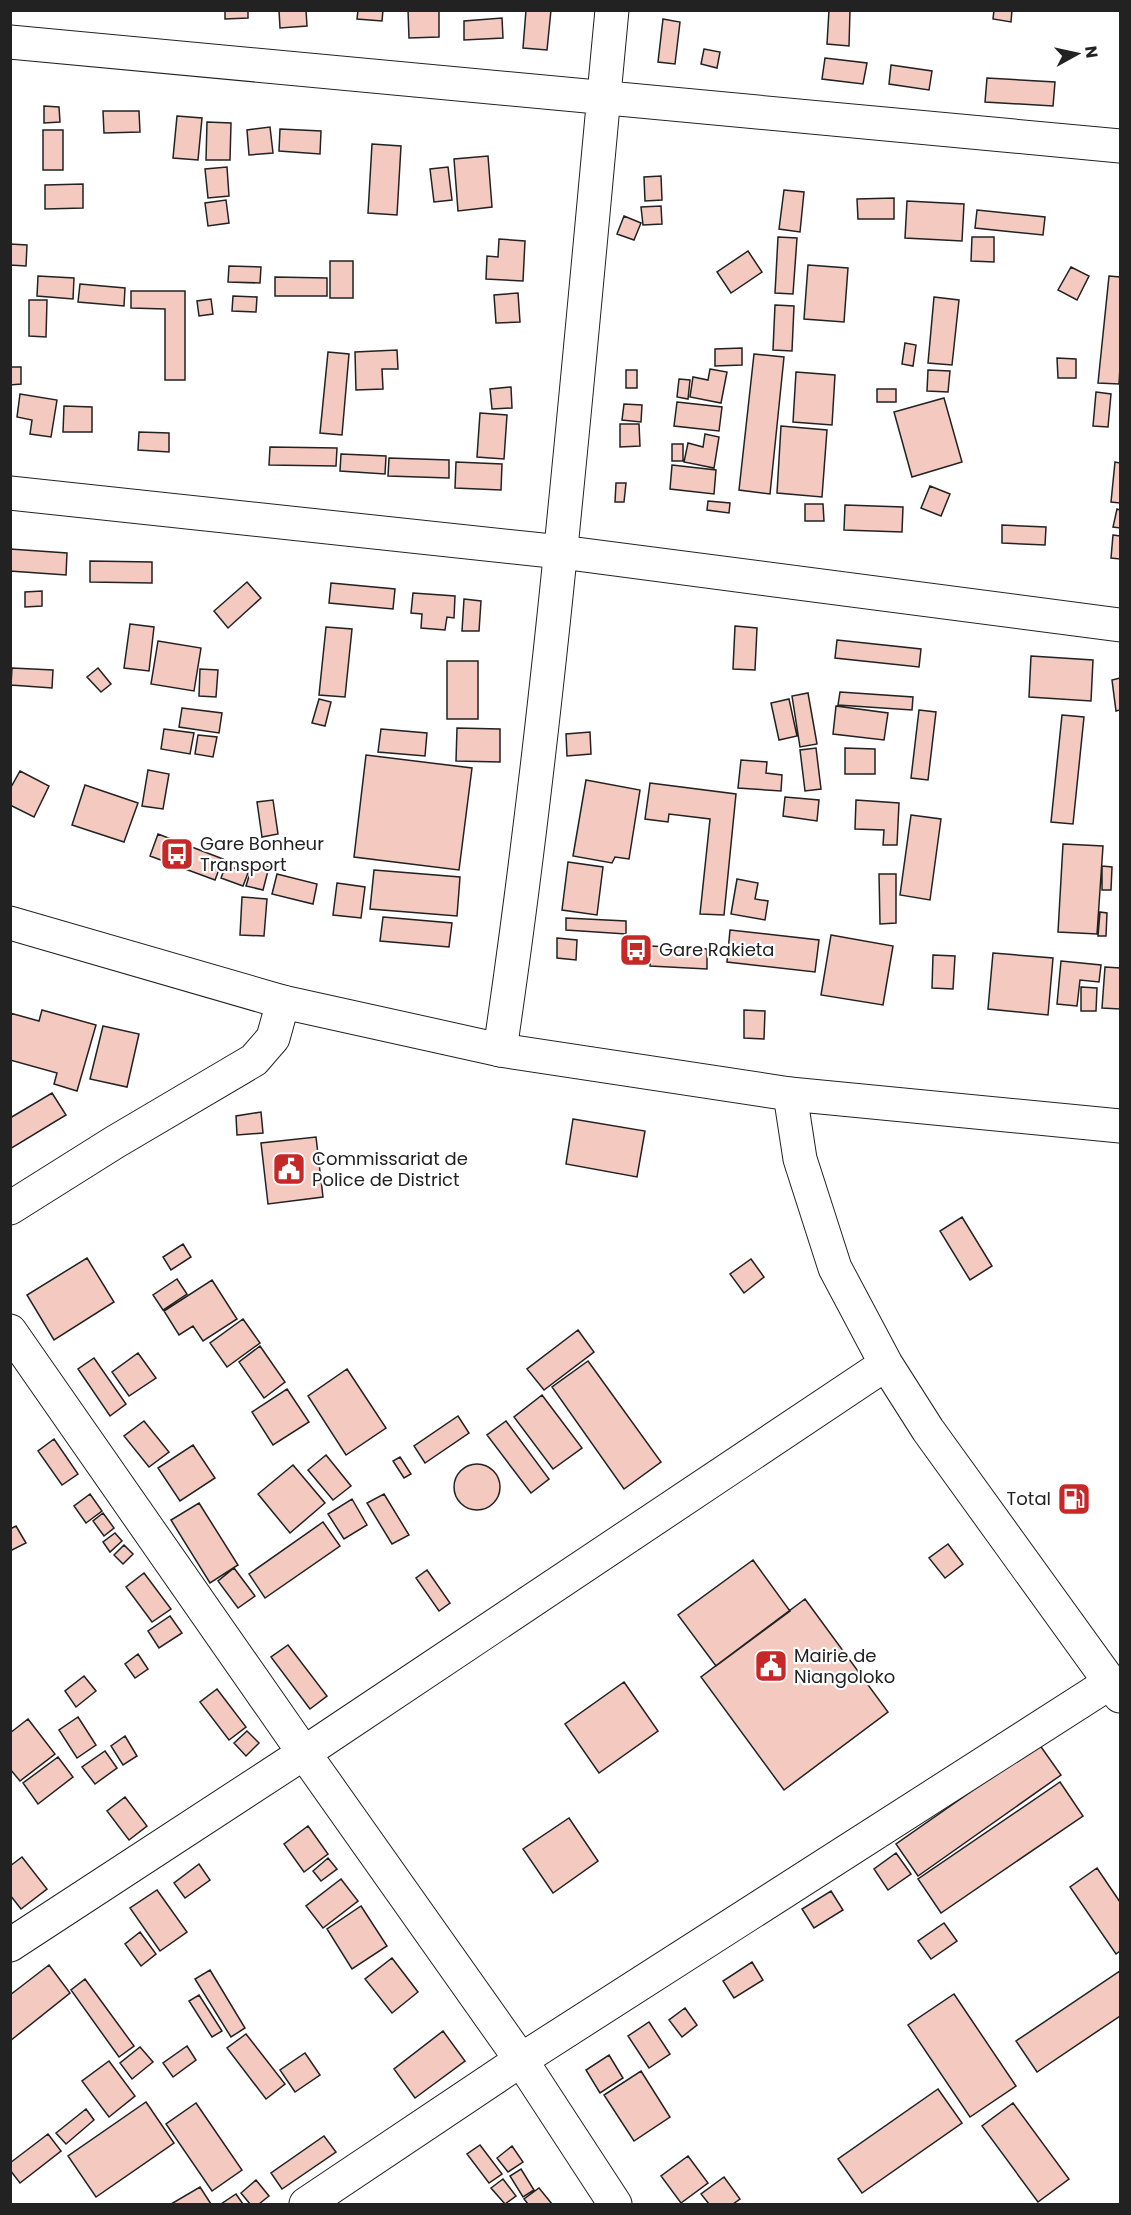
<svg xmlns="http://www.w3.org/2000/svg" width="1131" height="2215" viewBox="0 0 1131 2215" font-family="Poppins,sans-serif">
  <rect width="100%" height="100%" fill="#fff"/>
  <path fill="#f3c9c0" stroke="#222" stroke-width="1.5" d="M225 10H248V18L225 19Z
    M279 10H306L307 26 280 28Z
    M358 10H383L382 21 357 19Z
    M408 10H439V37L409 38Z
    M526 10H551L547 50 523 48Z
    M829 10H850L849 46 827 44Z
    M994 10H1012L1011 22 993 19Z
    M502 18 503 38 464 40V21Z
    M663 19 680 22 675 64 658 62Z
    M704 49 720 52 717 68 701 64Z
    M825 58 867 63 863 84 822 79Z
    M891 65 932 71 929 90 889 84Z
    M987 78 1055 82 1053 106 985 102Z
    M44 106 59 107 60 122 44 123Z
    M103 111H139L140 132 104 133Z
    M177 116 202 118 198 160 173 158Z
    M207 122 231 123 230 160H206Z
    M270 127 273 153 249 155 247 130Z
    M280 129 321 131 320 154 279 151Z
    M43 130H63V170H43Z
    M372 144 401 146 397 215 368 213Z
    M488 156 492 207 458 211 454 159Z
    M227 167 229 196 208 198 205 169Z
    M448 167 452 200 434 202 430 169Z
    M661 176 662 200 645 201 644 177Z
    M83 184V208L45 209V185Z
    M784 190 804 192 800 232 779 229Z
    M894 198V219H858L857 199Z
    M226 200 229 223 208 226 205 203Z
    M907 201 964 204 962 241 905 238Z
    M661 206 662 224 643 225 641 207Z
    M977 210 1045 217 1043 235 975 228Z
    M624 216 641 223 634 240 617 234Z
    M778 237 797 238 793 294 775 293Z
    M972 237H994V262L971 261Z
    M499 239 525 241 523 281 486 279 487 256 498 257Z
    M10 244 27 245 26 266 10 265Z
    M748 251 762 272 731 293 717 272Z
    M330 261H353V298H330Z
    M808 265 848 268 844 322 804 319Z
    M229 266 261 267 260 283 228 282Z
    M1071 267 1089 276 1077 300 1058 290Z
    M38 276 74 278 73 299 37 296Z
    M1109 276 1120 277V367L1119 384 1098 383Z
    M275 277 327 278V296H275Z
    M80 284 125 288 124 306 78 302Z
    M131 291H185V380H165V309L131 308Z
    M518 293 520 322 496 323 494 295Z
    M233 296 257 297 256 312 232 311Z
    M934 297 959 300 952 365 928 363Z
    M211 299 213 314 199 316 197 301Z
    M29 300H47L46 337 29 336Z
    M775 305 794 306 792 351 773 350Z
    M905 343 916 345 913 366 902 364Z
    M742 348V365L715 366V349Z
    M397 350 398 369H382L383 389 356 390 355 352Z
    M328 352 349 354 342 435 320 433Z
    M754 354 784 357 770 494 739 490Z
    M1057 358 1076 359V378H1058Z
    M10 367H21V384L10 385Z
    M710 369 727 372 721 403 690 397 693 377 708 380Z
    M626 370H637V388H626Z
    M928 370 950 371 948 392 927 391Z
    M796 372 835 375 832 425 793 422Z
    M679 379 690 380 688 399 677 397Z
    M511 387 512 408 492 409 490 389Z
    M877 389H896V402H877Z
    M1096 392 1111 394 1108 427 1093 426Z
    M20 394 57 400 51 437 30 434 32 420 17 417Z
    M944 398 962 462 912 477 894 412Z
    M677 402 722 407 719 431 674 426Z
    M624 404 642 405 641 422 622 420Z
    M64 406 92 407V432H63Z
    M480 413 507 415 504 459 477 457Z
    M620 424H639L640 446 620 447Z
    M781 426 827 430 822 497 777 493Z
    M139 432 169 433V452L138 450Z
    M705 434 719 437 714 468 684 462 688 443 703 447Z
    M672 444H683V461H672Z
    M270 447 337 448 336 466 269 465Z
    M341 454 386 456 385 474 340 471Z
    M389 458 449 460V478L388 476Z
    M456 462 502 464 501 490 455 488Z
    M1115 462 1120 463V503L1111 502Z
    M672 465 716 470 714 494 670 489Z
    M616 483H626L624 502H615Z
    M930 486 950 494 941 516 921 508Z
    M708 501 730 503 729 513 707 510Z
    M805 504H823L824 521H805Z
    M845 505 903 507 902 532 844 530Z
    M1117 509 1120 510V528L1113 527Z
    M1002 525 1046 527 1045 545 1002 543Z
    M1113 535 1120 536V559L1111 558Z
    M10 549 67 553 66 575 10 571Z
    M90 561 152 562V583L90 582Z
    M247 582 261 598 228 628 214 611Z
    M331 583 395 589 393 609 329 603Z
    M42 591V606L25 607V592Z
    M413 593 455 596 454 618 447 617 445 630 421 628 422 614 411 613Z
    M464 599 481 601 479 631H462Z
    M130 624 154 627 149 671 124 668Z
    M735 626 757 628 755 670 733 669Z
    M326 627 352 629 345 697 319 695Z
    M837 640 921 649 919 667 835 658Z
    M158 641 201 648 194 691 151 684Z
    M1031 656 1093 660 1091 701 1029 697Z
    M447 661H478V719H447Z
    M12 668 53 670 52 688 11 685Z
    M98 668 111 684 101 692 87 677Z
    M200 669 218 670 216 697 199 696Z
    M1120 678V710L1116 711 1112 680Z
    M840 692 913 697 912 710 838 705Z
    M808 693 817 744 800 747 792 696Z
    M319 699 331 702 325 726 312 723Z
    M789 699 797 736 779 740 771 703Z
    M836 706 888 713 884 740 833 734Z
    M182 708 222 713 219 733 179 727Z
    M919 710 936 712 928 780 911 778Z
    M1062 715 1084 717 1073 824 1051 822Z
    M457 728 500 729V762L456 761Z
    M164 729 194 733 190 754 161 749Z
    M381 729 427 733 425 756 378 752Z
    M590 732 591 754 567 756 566 734Z
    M198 735 217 737 213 757 195 754Z
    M816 748 821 789 805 791 800 750Z
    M845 748 875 749V774H845Z
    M366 755 472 768 459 870 354 857Z
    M741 760 767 762 766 773 782 775 781 791 738 788Z
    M148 770 169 774 163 809 142 806Z
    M20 771 49 786 34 817 10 805V789Z
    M586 780 640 790 629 859 615 857 612 863 573 856Z
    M650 783 736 794 724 915 700 914 710 819 669 814 668 822 645 819Z
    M85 785 138 803 124 842 72 825Z
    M785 797 819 800 817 821 783 816Z
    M273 800 278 834 262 837 257 802Z
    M856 800 899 803 897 845H883L884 830 855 829Z
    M911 815 941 819 930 900 900 895Z
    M158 834 223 859 215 880 150 856Z
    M1063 844 1103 846 1097 934 1058 932Z
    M568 862 603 867 597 915 562 910Z
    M253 863 269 867 263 890 246 886Z
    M226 865 248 873 243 886 221 878Z
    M1102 866 1112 867 1111 890H1102Z
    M374 870 460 877 457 916 370 909Z
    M277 874 317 884 313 904 272 894Z
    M879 874H896V923L880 924Z
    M737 879 758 883 755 899 768 901 765 920 731 914Z
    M337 883 365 887 361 918 333 915Z
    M242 897 267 899 264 936 240 935Z
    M1100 912 1107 913 1106 936H1098Z
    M383 917 452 923 449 947 380 941Z
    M566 918 626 921V934L566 930Z
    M730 930 819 940 815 972 727 962Z
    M831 935 893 946 883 1005 821 995Z
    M557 938 577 940 576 960 557 958Z
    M651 946 707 949V969L650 966Z
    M993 953 1053 958 1048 1015 988 1009Z
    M933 955 955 956 953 989 932 988Z
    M1061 961 1101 965 1099 982 1080 980 1077 1006 1057 1004Z
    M1105 967 1120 968V1009L1102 1008Z
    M1081 987 1097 988 1096 1011H1081Z
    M42 1010 96 1025 77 1091 54 1084 57 1073 10 1060V1013L39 1021Z
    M744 1010 765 1011 764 1039 744 1038Z
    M103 1026 139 1034 127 1087 90 1079Z
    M52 1093 66 1115 10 1149V1118Z
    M261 1112 263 1133 237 1135 236 1116Z
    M573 1119 645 1131 637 1177 566 1164Z
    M316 1137 323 1197 268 1204 261 1143Z
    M962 1217 992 1266 970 1280 940 1231Z
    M183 1244 191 1257 171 1270 163 1257Z
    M87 1258 114 1302 54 1340 27 1295Z
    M751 1259 764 1277 744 1293 730 1274Z
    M177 1279 187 1294 163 1310 153 1295Z
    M212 1280 237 1319 203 1341 193 1326 179 1335 164 1311Z
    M243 1319 260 1343 227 1367 210 1343Z
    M578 1330 594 1352 544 1390 527 1369Z
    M260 1346 285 1382 264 1398 239 1362Z
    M138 1353 156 1378 129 1396 112 1372Z
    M94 1358 126 1404 110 1416 78 1369Z
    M588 1361 661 1462 624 1489 552 1387Z
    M347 1369 386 1428 346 1455 308 1396Z
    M287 1389 309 1422 273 1445 252 1412Z
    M542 1395 582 1448 553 1469 514 1417Z
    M458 1416 469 1433 425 1463 414 1446Z
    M144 1421 169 1452 149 1467 124 1436Z
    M506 1421 549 1479 531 1493 487 1435Z
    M54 1439 78 1474 62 1485 38 1451Z
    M193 1445 215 1478 180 1501 158 1468Z
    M326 1455 351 1486 333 1500 308 1470Z
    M400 1457 411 1474 404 1478 393 1461Z
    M454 1487a23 23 0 1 1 46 0a23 23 0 1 1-46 0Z
    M293 1465 325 1503 290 1533 258 1494Z
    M90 1494 102 1511 86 1523 74 1506Z
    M384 1494 409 1535 392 1544 367 1503Z
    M352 1499 367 1525 344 1539 328 1514Z
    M199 1503 238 1565 210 1583 171 1520Z
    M103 1513 114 1528 104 1536 93 1521Z
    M323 1522 340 1546 265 1598 249 1574Z
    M16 1526 26 1543 10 1551V1529Z
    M115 1533 122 1541 110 1552 103 1542Z
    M948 1544 963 1564 945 1578 929 1558Z
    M124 1545 133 1554 123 1564 114 1555Z
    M753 1560 790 1611 716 1666 678 1615Z
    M234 1568 255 1596 238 1608 218 1581Z
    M427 1570 450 1603 439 1611 416 1578Z
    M144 1573 171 1609 152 1622 126 1587Z
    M805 1599 888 1712 784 1790 701 1677Z
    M170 1616 182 1633 159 1648 148 1631Z
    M288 1645 327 1696 310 1709 271 1657Z
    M138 1654 148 1669 135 1678 125 1664Z
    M84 1676 96 1691 76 1707 65 1691Z
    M624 1682 658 1731 599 1773 565 1724Z
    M217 1689 246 1727 229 1740 200 1702Z
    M78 1717 96 1745 77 1758 59 1730Z
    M28 1719 55 1754 20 1781 10 1769V1733Z
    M247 1731 259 1743 246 1756 234 1743Z
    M125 1736 137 1756 123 1765 111 1746Z
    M1039 1744 1061 1775 918 1876 896 1844Z
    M105 1751 117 1768 95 1784 82 1767Z
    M58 1757 73 1777 38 1804 23 1783Z
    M1060 1782 1083 1816 941 1913 918 1879Z
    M125 1797 147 1826 129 1840 107 1811Z
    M569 1818 598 1861 553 1893 523 1849Z
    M308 1826 328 1854 304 1872 284 1844Z
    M896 1853 911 1874 888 1890 874 1869Z
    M22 1857 47 1889 21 1909 10 1895V1866Z
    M328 1858 337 1869 321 1881 313 1871Z
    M199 1864 210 1880 185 1898 174 1883Z
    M1097 1868 1120 1902V1951L1116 1954 1070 1887Z
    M341 1879 358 1901 323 1928 306 1906Z
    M157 1890 187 1932 160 1951 130 1908Z
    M831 1891 843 1910 814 1928 802 1909Z
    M361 1906 387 1946 352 1969 327 1929Z
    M944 1923 957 1941 931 1959 918 1941Z
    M140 1932 156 1954 141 1966 125 1944Z
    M392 1958 418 1992 392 2013 365 1979Z
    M752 1962 763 1980 734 1998 723 1981Z
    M49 1965 70 1993 10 2041V1995Z
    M210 1970 245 2028 231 2037 195 1979Z
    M1120 1971V2016L1037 2072 1016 2041Z
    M85 1979 134 2046 119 2057 71 1990Z
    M954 1994 1016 2086 970 2117 908 2025Z
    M199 1995 222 2031 212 2037 189 2001Z
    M685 2008 697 2025 682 2037 669 2020Z
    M649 2022 670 2054 649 2068 628 2036Z
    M443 2031 465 2061 415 2098 394 2069Z
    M246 2034 285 2084 266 2099 227 2048Z
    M187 2046 196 2060 173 2077 163 2063Z
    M140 2047 153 2062 132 2079 120 2063Z
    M305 2053 320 2075 295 2092 280 2070Z
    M609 2055 623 2078 600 2093 586 2070Z
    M109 2061 135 2096 109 2117 82 2081Z
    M641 2071 670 2117 634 2141 604 2095Z
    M938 2089 962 2123 862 2193 838 2159Z
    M146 2102 174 2143 96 2197 68 2156Z
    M196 2103 242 2170 212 2191 166 2124Z
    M1013 2103 1069 2179 1038 2202 982 2126Z
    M86 2109 94 2120 66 2144 56 2133Z
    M48 2134 61 2151 20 2183 10 2170V2163Z
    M324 2136 336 2152 282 2189 271 2173Z
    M480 2145 502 2174 489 2183 467 2154Z
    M512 2146 523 2162 508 2172 497 2158Z
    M688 2156 708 2183 681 2203 661 2176Z
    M521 2169 534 2190 523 2197 510 2176Z
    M724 2177 740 2199 733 2204H709L701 2194Z
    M503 2179 516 2196 505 2204 491 2188Z
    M256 2180 269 2196 259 2204H250L241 2193Z
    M200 2187 211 2204H171Z
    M539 2188 552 2204H528L524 2199Z
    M236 2194 243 2204H221Z"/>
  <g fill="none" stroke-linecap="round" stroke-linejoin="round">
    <g stroke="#222" stroke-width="35">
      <path id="street" d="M10 42 1120 146
        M10 493 561 552 1120 625
        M500 1050C551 705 579 357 612 10
        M790 1094 800 1159 835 1268 886 1364 928 1430 1120 1696
        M10 1331 304 1753 521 2060 615 2204
        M10 1945 304 1753 886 1364
        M306 2204 521 2060 1111 1682"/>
    </g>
    <g stroke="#222" stroke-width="35">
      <path id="secondary" d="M10 1208 115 1142 254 1060 273 1038 283 1002"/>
    </g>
    <g stroke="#222" stroke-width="35">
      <path id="highway" d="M10 923 283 1002 500 1050 790 1094 1120 1126"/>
    </g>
    <use href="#street" stroke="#fff" stroke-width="33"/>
    <use href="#secondary" stroke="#fff" stroke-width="33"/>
    <use href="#highway" stroke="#fff" stroke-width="33"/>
  </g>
  <defs>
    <g id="bus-square" transform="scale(1.725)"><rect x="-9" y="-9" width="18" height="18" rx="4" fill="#c62828" stroke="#fff"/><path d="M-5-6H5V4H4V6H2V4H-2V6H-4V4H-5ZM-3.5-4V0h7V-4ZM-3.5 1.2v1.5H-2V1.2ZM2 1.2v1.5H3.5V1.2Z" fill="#fff"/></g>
    <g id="civic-square" transform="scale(1.725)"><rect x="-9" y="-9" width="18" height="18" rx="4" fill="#c62828" stroke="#fff"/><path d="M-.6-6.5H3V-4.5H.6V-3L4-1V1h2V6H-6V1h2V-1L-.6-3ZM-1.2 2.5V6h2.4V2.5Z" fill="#fff"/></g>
    <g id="fuel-square" transform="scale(1.725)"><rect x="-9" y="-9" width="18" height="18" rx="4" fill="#c62828" stroke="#fff"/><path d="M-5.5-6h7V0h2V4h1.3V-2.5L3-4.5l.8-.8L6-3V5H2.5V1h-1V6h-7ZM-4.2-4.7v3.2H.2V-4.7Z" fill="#fff"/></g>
  </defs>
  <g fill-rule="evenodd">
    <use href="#bus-square" x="177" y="854"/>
    <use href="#bus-square" x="636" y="950"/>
    <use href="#civic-square" x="289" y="1169"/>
    <use href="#fuel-square" x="1074" y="1499"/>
    <use href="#civic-square" x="771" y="1666"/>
  </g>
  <g text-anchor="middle" stroke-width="4.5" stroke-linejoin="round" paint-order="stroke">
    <g font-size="18" fill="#222" stroke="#fff" text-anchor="start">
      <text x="200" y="850">Gare Bonheur<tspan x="200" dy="21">Transport</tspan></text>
      <text x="659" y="956">Gare Rakieta</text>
      <text x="312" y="1165">Commissariat de<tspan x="312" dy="21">Police de District</tspan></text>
      <text x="1051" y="1505" text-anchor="end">Total</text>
      <text x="794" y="1662">Mairie de<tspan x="794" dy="21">Niangoloko</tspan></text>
    </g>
  </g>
  <rect width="1131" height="2215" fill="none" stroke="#222222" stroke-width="24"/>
  <g transform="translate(1077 54) rotate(82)" stroke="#ffffff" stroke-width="4.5" paint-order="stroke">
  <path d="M0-4.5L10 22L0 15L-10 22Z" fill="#222222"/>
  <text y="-9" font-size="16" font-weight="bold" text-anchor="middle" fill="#222222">N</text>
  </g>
</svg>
